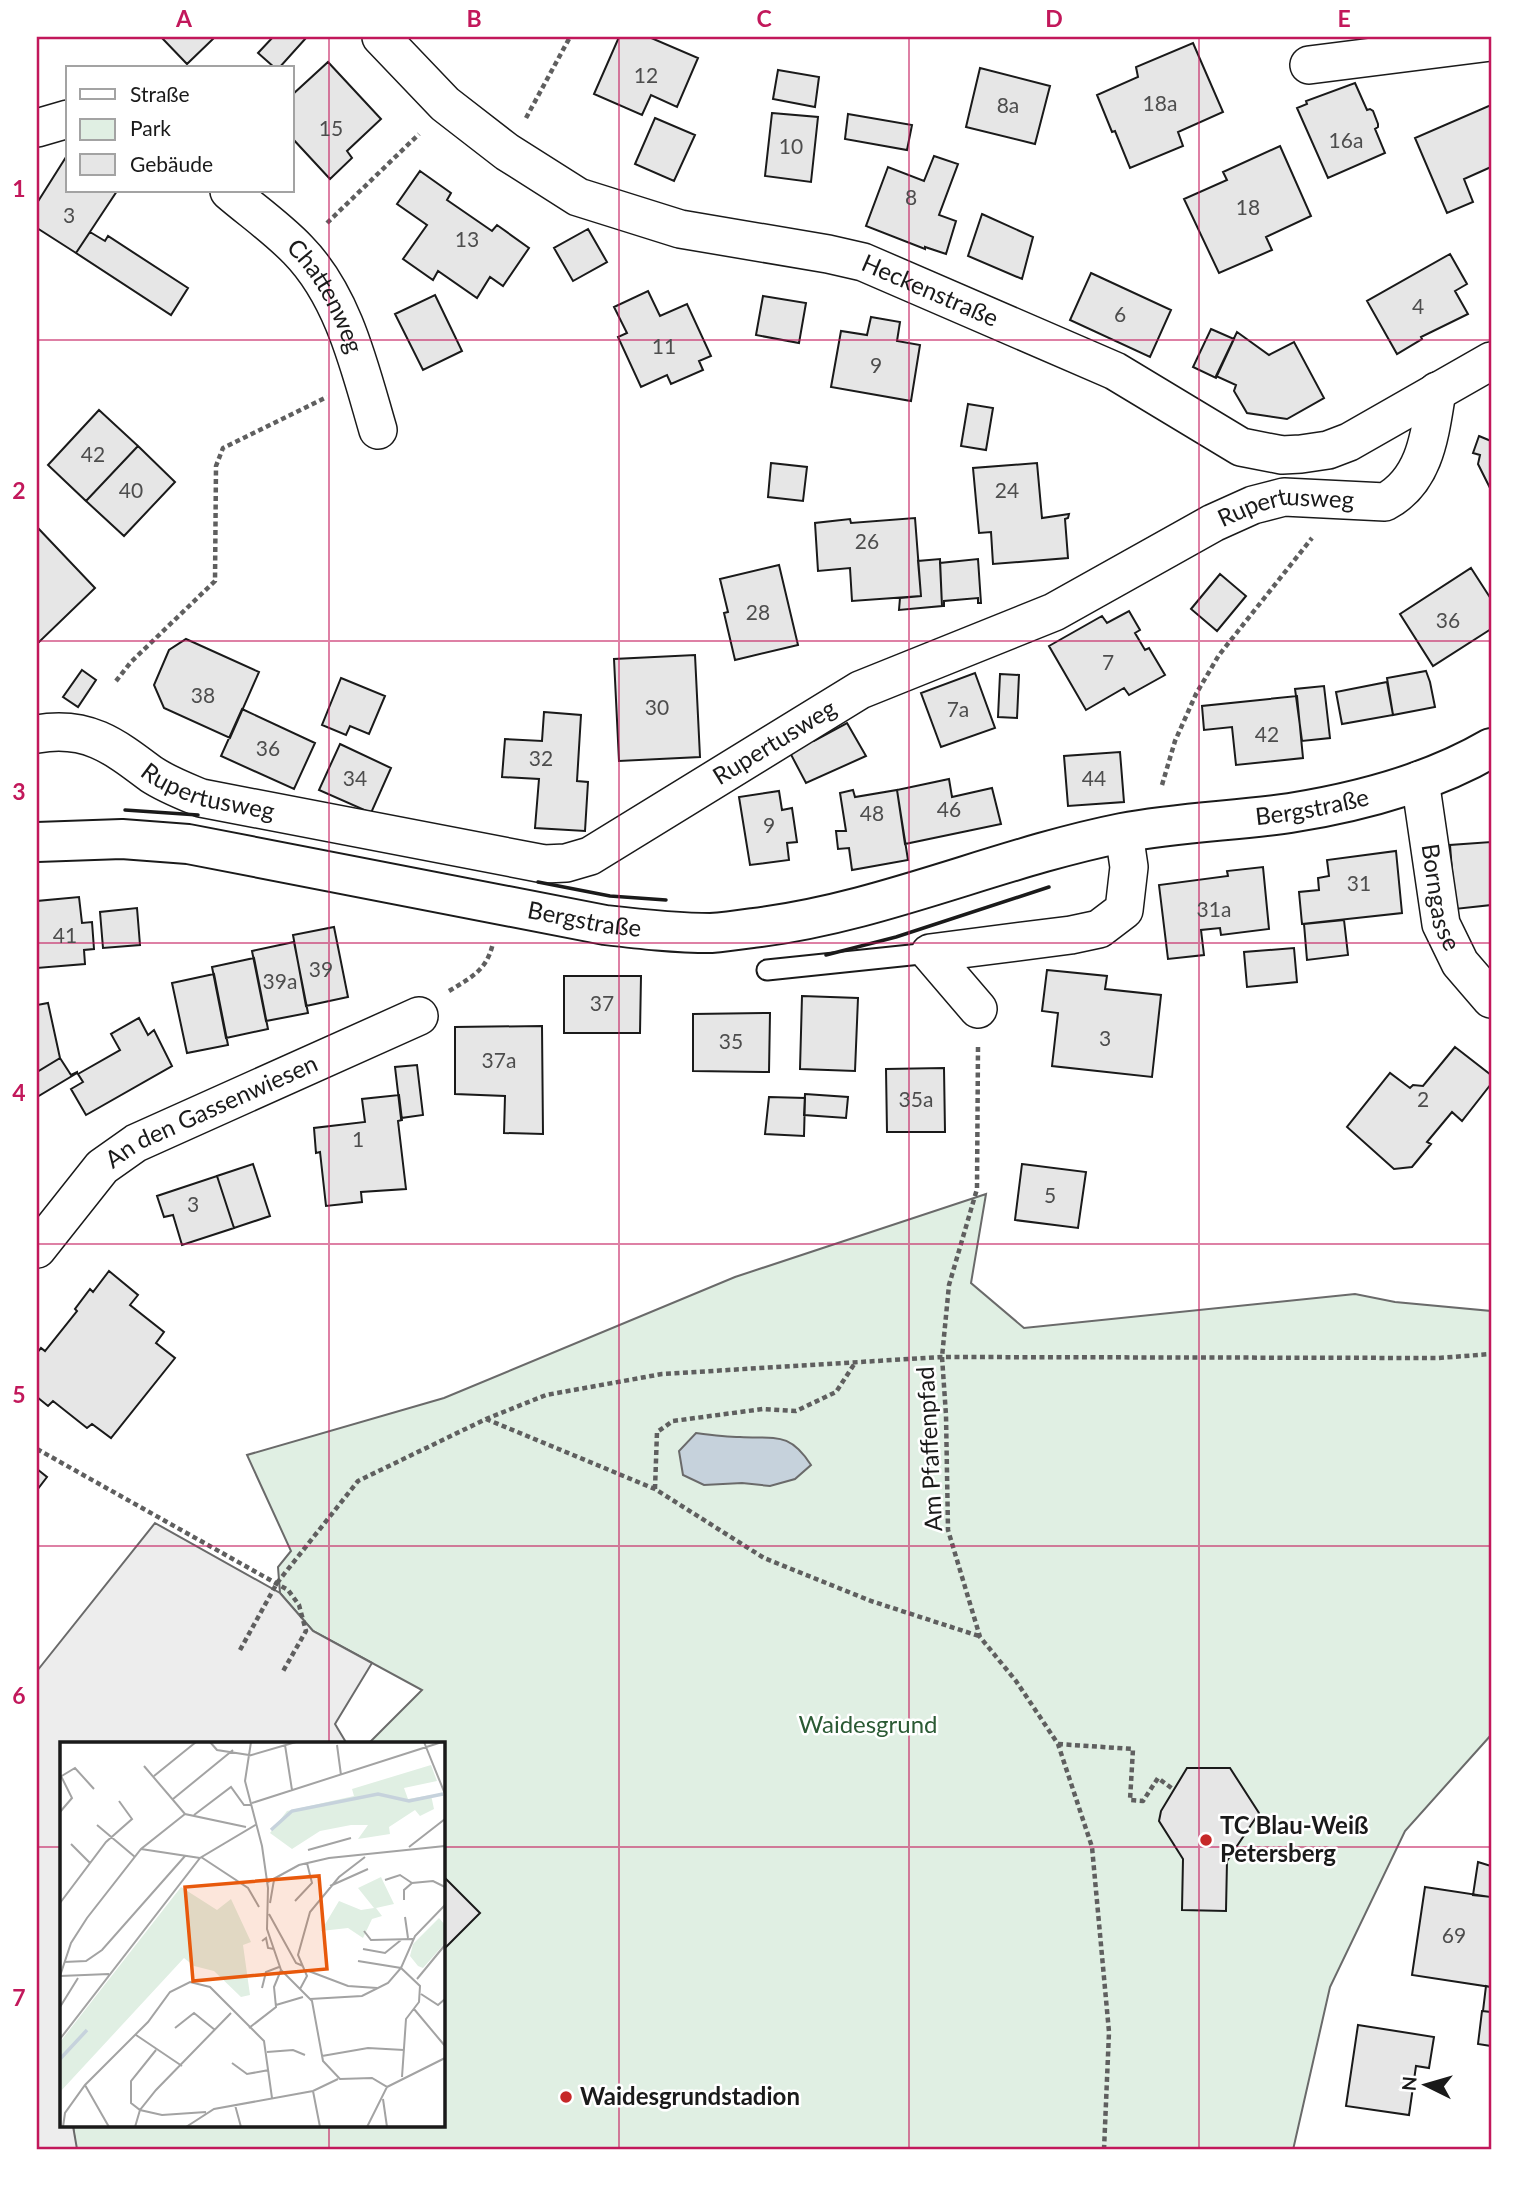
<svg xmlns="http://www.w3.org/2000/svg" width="1528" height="2187" viewBox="0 0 1528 2187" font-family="Lato,sans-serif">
  <rect width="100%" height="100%" fill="#fff"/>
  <path fill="#e0efe3" stroke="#6a6a6a" stroke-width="2" d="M986 1194 971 1283 1024 1328 1355 1294 1395 1302 1491 1311V1735L1405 1831 1330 1987 1293 2150H76L73 2126H443V1744H368L422 1690 313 1631 280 1593 278 1567 291 1551 247 1455 444 1398 735 1277Z"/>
  <path fill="#ededed" stroke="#6a6a6a" stroke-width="2" d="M155 1523 280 1593 313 1631 372 1663 335 1724 347 1744H61V2126H73L77 2149 37 2150V1671Z"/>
  <path fill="#c6d2dc" stroke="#6a6a6a" stroke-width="2" d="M696 1433C711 1435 726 1437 740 1437 775 1439 789 1431 811 1465L795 1479 770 1486 742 1483 704 1485 683 1475 679 1451Z"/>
  <path fill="#e6e6e6" stroke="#1a1a1a" stroke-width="2" d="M161 37H215L187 64Z
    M273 37H305L306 38 279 68H275L258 53Z
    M619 37H649L698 58 677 107 651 95 642 115 594 94Z
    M1193 43 1223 112 1178 132 1183 146 1130 168 1115 131 1112 132 1097 95 1138 77 1136 67Z
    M328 62 381 119 347 151 352 158 330 179 292 138V95Z
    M980 68 1050 86 1035 144 966 127Z
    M778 70 819 77 815 107 773 99Z
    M1355 83 1367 110 1370 109 1373 111 1378 124V127L1375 129 1385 153 1328 178 1297 108 1307 104 1306 101Z
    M1491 105V167L1464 179 1473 202 1447 213 1415 138Z
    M772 113 818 117 811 182 765 176Z
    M848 114 912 125 907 150 845 139Z
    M655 118 695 135 674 181 635 164Z
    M1280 146 1311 216 1266 237 1272 250 1219 273 1184 199 1227 180 1223 172Z
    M934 156 958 164 939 215 956 221 946 254 925 247V249L866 226 888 167 924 181Z
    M66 157 68 158V191H117L76 253 37 228V203Z
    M420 171 451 193 447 200 492 231 497 225 529 248 503 286 490 277 477 298 438 271 433 280 403 259 427 225 397 204Z
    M982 214 1033 237 1022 279 968 256Z
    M588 229 607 262 573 281 554 248Z
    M90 232 105 241 108 236 188 288 171 315 76 253Z
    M1450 254 1467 284 1455 291 1468 314 1421 337 1422 339 1397 354 1367 301Z
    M1091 273 1171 310 1150 357 1070 320Z
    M648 291 660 316 687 304 711 356 699 361 703 370 671 384 667 375 641 387 618 337 627 333 614 307Z
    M435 295 462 351 423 370 395 314Z
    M763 296 806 303 799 343 756 335Z
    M871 317 900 322 897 341 920 345 911 401 831 387 841 331 867 335Z
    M1211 329 1234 339 1216 378 1193 367Z
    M1237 332 1269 355 1294 342 1324 398 1287 419 1247 413 1234 391 1236 385 1216 376Z
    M968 404 993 408 986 450 961 446Z
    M99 410 138 446 86 501 48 465Z
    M1479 436 1491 441V490L1478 464 1480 455 1473 453Z
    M138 446 175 482 124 536 86 501Z
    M771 463 807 467 803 501 768 497Z
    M1037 463 1042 518 1069 514 1068 518 1065 519 1068 558 993 564 991 532 979 533 973 468Z
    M915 518 921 596 852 601 850 568 818 571 815 523 850 519 851 523Z
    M37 527 95 588 37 644Z
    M940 559 942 606 899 610 900 598 921 596 918 561Z
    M978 559 981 603H978V598L944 601V606H942L940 563Z
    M779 565 798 645 735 660 724 613 728 612 720 579Z
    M1471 568 1491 599V629L1433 666 1400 614Z
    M1220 574 1246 596 1217 631 1191 609Z
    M1129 611 1140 630 1135 633 1145 650 1149 648 1165 675 1129 695 1124 688 1086 710 1049 646 1102 616 1107 623Z
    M186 639 259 672 230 738 164 708 154 685 169 650Z
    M695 655 700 757 619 761 614 659Z
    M82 670 96 680 78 707 63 697Z
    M1426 671 1430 682 1435 707 1393 715 1387 678Z
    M975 673 995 728 941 747 921 693Z
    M1000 674 1019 675 1017 718 998 717Z
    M341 678 385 696 369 734 350 726 346 735 322 725Z
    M1387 682 1393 715 1342 724 1336 692Z
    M1324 686 1330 738 1302 741 1295 689Z
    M1297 696 1303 758 1236 765 1232 727 1204 730 1202 706Z
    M242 709 315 743 294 789 221 756Z
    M544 712 581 715 577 781 588 782 585 831 535 828 539 779 502 777 505 739 542 741Z
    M847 723 866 756 806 783 787 747 810 735 814 741Z
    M340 744 391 768 371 813 319 790Z
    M1120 752 1124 802 1068 806 1064 756Z
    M949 779 952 797 992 788 1001 824 905 844 897 790Z
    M853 790 855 797 897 790 908 860 852 870 849 848 838 849 836 831H846L840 793Z
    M779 791 782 810 792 808 797 842 787 843 789 860 750 865 739 797Z
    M1491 842V905L1455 909 1450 845Z
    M1396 851 1402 913 1302 924 1299 892 1319 890 1318 878 1329 876 1327 860Z
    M1263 867 1269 929 1221 935 1220 928 1201 930 1204 955 1168 959 1159 885 1228 876 1227 871Z
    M79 897 82 923 92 922 94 949 84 950 85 964 37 968V901Z
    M137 908 140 945 103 948 100 912Z
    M1344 920 1348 955 1307 960 1304 924Z
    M334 927 348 997 306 1006 293 935Z
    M294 942 308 1013 266 1021 252 951Z
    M1294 948 1297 982 1247 987 1244 952Z
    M254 958 268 1029 226 1038 212 967Z
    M1047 970 1107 976 1105 989 1161 995 1152 1077 1052 1066 1058 1013 1042 1011Z
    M214 974 228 1045 187 1053 172 983Z
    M564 976H641L640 1033H564Z
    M802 996 858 998 855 1071 800 1069Z
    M48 1003 60 1058 37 1072V1005Z
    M770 1013 769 1072 693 1071V1014Z
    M139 1018 148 1035 154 1030 172 1066 86 1115 71 1089 83 1082 78 1074 120 1050 111 1034Z
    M542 1026 543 1134 504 1133 505 1096 455 1094V1027Z
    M1455 1047 1491 1075V1084L1462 1121 1452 1112 1427 1142 1431 1144 1412 1167 1394 1169 1347 1127 1390 1073 1410 1088 1413 1085 1423 1086Z
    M60 1058 71 1075 77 1072V1073L37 1097V1072Z
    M417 1065 423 1115 401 1118 395 1067Z
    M944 1068 945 1132H887L886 1069Z
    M805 1094 848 1097 846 1118 804 1115Z
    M399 1095 402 1120 398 1121 406 1189 361 1192 362 1202 326 1206 320 1152 316 1153 314 1128 365 1122 362 1099Z
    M769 1097 805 1098 804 1136 765 1134Z
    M253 1164 270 1216 234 1228 217 1176Z
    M1022 1164 1086 1172 1078 1228 1015 1220Z
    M217 1176 234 1228 182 1245 173 1215 164 1217 157 1196Z
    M109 1271 138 1295 130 1305 164 1332 156 1343 175 1358 111 1438 92 1424 87 1428 53 1401 48 1406 37 1397V1353L41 1348 45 1351 77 1311 75 1309 90 1289 93 1292Z
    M37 1469 47 1477 37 1490Z
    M1187 1768H1230L1259 1813 1227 1861 1226 1911 1182 1910 1183 1859 1159 1821 1161 1811Z
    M1478 1862 1491 1866V1897L1473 1895Z
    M443 1876 480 1913 443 1950Z
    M1425 1887 1491 1897V1987L1412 1975Z
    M1486 1986 1491 1987V2012L1483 2011Z
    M1482 2011 1491 2012V2046L1478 2044Z
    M1358 2025 1434 2037 1429 2068 1416 2066 1409 2115 1346 2106Z"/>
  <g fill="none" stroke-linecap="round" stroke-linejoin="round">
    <g stroke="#1a1a1a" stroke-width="23">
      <path id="lane" d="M767 970 930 953"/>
    </g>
    <g stroke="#1a1a1a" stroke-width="40">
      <g id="street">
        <path id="s1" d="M381 37 445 104 507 152 578 197 680 229 828 254 863 262 1115 371 1241 447 1282 455 1301 454 1328 450 1349 442 1491 361"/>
        <path d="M1309 65 1491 42"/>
        <path d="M37 128 68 119"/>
        <path id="s2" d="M229 191C251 210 277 228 298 250 344 297 360 369 378 430"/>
        <path id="s3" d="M37 734C87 725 114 746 151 774 166 784 184 791 201 798L544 864 566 863 590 856 860 690 1054 612 1213 523 1253 505 1284 497 1385 502C1426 480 1430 433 1437 391"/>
        <path id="s4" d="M1420 780 1441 924 1460 963 1491 999"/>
        <path d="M978 1009 930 953 1071 935 1099 929 1124 910 1129 867 1124 833"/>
        <path id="s5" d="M37 1249 102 1167 136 1143 419 1016"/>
      </g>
    </g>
    <g stroke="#1a1a1a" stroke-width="42">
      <g id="secondary">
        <path id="s6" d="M37 842 122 839 188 844 605 925C640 929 675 933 711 933 725 932 739 930 753 928 880 913 997 858 1122 833 1178 822 1235 821 1290 813 1359 802 1431 783 1491 748"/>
      </g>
    </g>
    <path stroke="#5f5f5f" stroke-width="4.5" stroke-dasharray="5 3.5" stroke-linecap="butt" d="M526 118 570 37
      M327 223 419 134
      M116 681 131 662 215 581 216 466 223 448 327 397
      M1162 785 1175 741 1196 694 1219 655 1312 538
      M449 991C472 977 487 970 493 943
      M978 1047 977 1189 949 1285 942 1357 946 1415 948 1530 980 1637 1016 1681 1058 1744 1092 1847 1109 2032 1104 2150
      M486 1419 655 1489 764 1558 871 1601 979 1636
      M37 1449 288 1590 299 1605 306 1631 282 1673
      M655 1489 657 1432 673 1421 763 1409 796 1411 836 1392 855 1363
      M240 1650 277 1583 358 1481 486 1419 546 1395 662 1374 942 1357 1438 1358 1491 1354
      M1058 1744 1133 1749 1130 1800 1143 1801 1158 1778 1174 1790"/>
    <use href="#lane" stroke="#fff" stroke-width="19"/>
    <use href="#street" stroke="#fff" stroke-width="37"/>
    <use href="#secondary" stroke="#fff" stroke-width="38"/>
    <path stroke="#1a1a1a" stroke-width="3.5" d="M125 810 198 815
      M538 882 610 896 666 900
      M826 955 896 937 1049 887"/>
  </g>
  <path fill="none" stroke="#c2185b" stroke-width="2" stroke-opacity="0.55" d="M329 37V1744M619 37V2150M909 37V2150M1199 37V2150M37 340H1491M37 641H1491M37 943H1491M37 1244H1491M37 1546H1491M37 1847H61M443 1847H1491M329 2126V2150"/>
  <g fill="#c62828" stroke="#fff" stroke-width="2.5">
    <circle cx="1206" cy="1840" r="7"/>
    <circle cx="566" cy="2097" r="7"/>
  </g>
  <g text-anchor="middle" stroke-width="5" stroke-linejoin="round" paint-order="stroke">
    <g font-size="21" fill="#4d4d4d">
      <text x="646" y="83">12</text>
      <text x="1160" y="111">18a</text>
      <text x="1008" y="113">8a</text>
      <text x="331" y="136">15</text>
      <text x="1346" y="148">16a</text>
      <text x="791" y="154">10</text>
      <text x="911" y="205">8</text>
      <text x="1248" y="215">18</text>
      <text x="69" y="223">3</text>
      <text x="467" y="247">13</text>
      <text x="1418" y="314">4</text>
      <text x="1120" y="322">6</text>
      <text x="664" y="354">11</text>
      <text x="876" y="373">9</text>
      <text x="93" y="462">42</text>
      <text x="131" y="498">40</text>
      <text x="1007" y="498">24</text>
      <text x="867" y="549">26</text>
      <text x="758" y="620">28</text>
      <text x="1448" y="628">36</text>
      <text x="1108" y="670">7</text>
      <text x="203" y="703">38</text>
      <text x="657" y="715">30</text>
      <text x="958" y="717">7a</text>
      <text x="1267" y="742">42</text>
      <text x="268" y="756">36</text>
      <text x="541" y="766">32</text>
      <text x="355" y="786">34</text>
      <text x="1094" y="786">44</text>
      <text x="949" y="817">46</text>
      <text x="872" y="821">48</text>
      <text x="769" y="833">9</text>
      <text x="1359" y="891">31</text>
      <text x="1214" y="917">31a</text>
      <text x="65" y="943">41</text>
      <text x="321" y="977">39</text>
      <text x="280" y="989">39a</text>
      <text x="602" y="1011">37</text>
      <text x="1105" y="1046">3</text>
      <text x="731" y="1049">35</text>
      <text x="499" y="1068">37a</text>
      <text x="916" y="1107">35a</text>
      <text x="1423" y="1107">2</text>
      <text x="358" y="1147">1</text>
      <text x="1050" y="1203">5</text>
      <text x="193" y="1212">3</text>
      <text x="1454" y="1943">69</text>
    </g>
    <g font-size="24" fill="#1a1a1a" stroke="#fff">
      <text dy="8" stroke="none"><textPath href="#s1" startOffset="621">Heckenstraße</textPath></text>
      <text dy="8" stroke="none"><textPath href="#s2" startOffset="145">Chattenweg</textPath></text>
      <text dy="8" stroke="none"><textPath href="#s3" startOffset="1362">Rupertusweg</textPath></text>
      <text dy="8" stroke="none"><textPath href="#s3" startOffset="794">Rupertusweg</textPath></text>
      <text dy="8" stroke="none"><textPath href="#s3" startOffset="186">Rupertusweg</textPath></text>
      <text dy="8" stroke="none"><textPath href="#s6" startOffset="1298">Bergstraße</textPath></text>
      <text dy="8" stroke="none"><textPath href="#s4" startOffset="119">Borngasse</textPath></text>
      <text dy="8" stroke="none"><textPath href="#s6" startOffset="555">Bergstraße</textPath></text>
      <text dy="8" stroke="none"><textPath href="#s5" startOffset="228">An den Gassenwiesen</textPath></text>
      <text transform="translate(930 1449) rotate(-93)" y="8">Am Pfaffenpfad</text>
    </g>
    <g font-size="24" fill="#2b5a34" stroke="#fff">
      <text x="868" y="1733">Waidesgrund</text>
    </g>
    <g font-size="24" font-weight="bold" fill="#1a1a1a" stroke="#fff" text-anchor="start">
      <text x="1220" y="1834">TC Blau-Weiß<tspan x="1220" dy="28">Petersberg</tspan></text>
      <text x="580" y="2105">Waidesgrundstadion</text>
    </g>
  </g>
  <g transform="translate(60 1742)">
    <rect width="385" height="385" fill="#fff"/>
    <path d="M371 23 377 39 344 46 348 57 371 53 374 67 360 74 355 68 329 85 330 92 298 97 308 83H291L260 89 232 107 210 91 227 69 294 54 292 47ZM321 135 334 162 316 166 322 174 312 177 303 196 288 186 261 189 279 159 301 168 314 166 298 146ZM121 145 157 168 171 157 191 200 183 203 190 253 181 255 154 229 134 224 124 216 0 350V300ZM379 176 385 183V201L363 226 358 224 350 214 353 202Z" fill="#e0efe3"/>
    <path fill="none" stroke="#c6d2dc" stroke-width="3.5" d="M211 88 232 69 318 52 349 59 383 52M0 317 27 288"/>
    <path fill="none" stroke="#a3a3a3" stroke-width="2" d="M150 0 157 8 189 13M191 0 185 39 202 104 208 146 207 187 221 228 252 259 263 319 280 337 312 336 327 345 307 385M364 0 385 52M225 3 232 48M277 3 281 33M188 14 236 0M84 24 125 72 186 85M94 34 136 0M0 35 15 26 34 47M113 57 173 8M192 61 382 0M0 70 12 56 1 34M134 73 171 45 184 63H192M37 83 75 115M11 102 30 121M349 105 385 77M81 107 140 116M248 108 291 96M141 115 188 146 199 165M325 138 340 133 352 141M208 140 239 123 269 116 385 104M270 144 308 127M344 158V148L352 141 373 139 385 145M235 159 252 141 247 121M0 161 46 100 72 77 59 59M210 161 214 138M209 172 236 221 243 224M345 175 348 196M304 189 311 198 353 197M202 199 206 196 208 206 214 207M303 207 325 211 341 198M298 219 341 226 360 244 359 260 346 277 342 335M4 220 26 219 42 208 125 114M246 228 288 244 317 246M0 234 11 201 27 176 81 107 125 72M0 234 49 232M357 237 385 203M202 246 206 230 219 225M240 247 247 234 238 213 250 170 279 135 305 115M361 252 378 263 385 257M250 257 302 254 328 241 341 226 355 194 385 163M216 263 243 255M0 265 18 236M354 267 385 304M115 286 134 271 155 288M189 286 216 265 214 245 221 228M76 293 122 324M0 297 140 116 197 82M96 308 71 339V361L80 368 102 373 146 370M207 310 233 308 245 313M262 314 308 306 344 308M172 321 187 332 209 328M25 343 49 385M327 345 385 316M253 349 260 385M323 357 327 385M175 363 181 385M3 385 5 371 25 343 88 280 110 250 130 240 150 245 204 299 212 356M75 385 80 368 96 348 171 271M126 385 154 367 253 349 278 337"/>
    <path fill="#e8590c" fill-opacity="0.15" stroke="#e8590c" stroke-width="3.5" d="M259 134 267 227 133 239 125 145Z"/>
    <rect width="385" height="385" fill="none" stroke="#1a1a1a" stroke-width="3.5"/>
  </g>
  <rect width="1528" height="2187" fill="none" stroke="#ffffff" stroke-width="77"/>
  <rect x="66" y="66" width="228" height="126" fill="#ffffff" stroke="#a3a3a3" stroke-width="2"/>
  <rect x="80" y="89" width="35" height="10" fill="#ffffff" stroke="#a3a3a3" stroke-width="2"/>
  <text x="130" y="102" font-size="21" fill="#1a1a1a">Straße</text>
  <rect x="80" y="119" width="35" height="21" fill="#e0efe3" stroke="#a3a3a3" stroke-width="2"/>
  <text x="130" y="136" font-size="21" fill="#1a1a1a">Park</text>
  <rect x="80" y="154" width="35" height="21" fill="#e6e6e6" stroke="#a3a3a3" stroke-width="2"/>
  <text x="130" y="172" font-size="21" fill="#1a1a1a">Gebäude</text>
  <g transform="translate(1426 2085) rotate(275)" stroke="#ffffff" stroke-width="5" paint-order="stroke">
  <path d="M0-5L12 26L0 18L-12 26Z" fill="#1a1a1a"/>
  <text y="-10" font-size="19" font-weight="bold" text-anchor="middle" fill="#1a1a1a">N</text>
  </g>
  <rect x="38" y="38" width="1452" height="2110" fill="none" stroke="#c2185b" stroke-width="2.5"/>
  <g font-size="23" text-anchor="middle" font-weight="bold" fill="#c2185b">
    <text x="184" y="27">A</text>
    <text x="474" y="27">B</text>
    <text x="764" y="27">C</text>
    <text x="1054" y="27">D</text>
    <text x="1344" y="27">E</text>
    <text x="19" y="197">1</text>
    <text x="19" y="499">2</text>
    <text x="19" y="800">3</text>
    <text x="19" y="1101">4</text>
    <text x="19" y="1403">5</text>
    <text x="19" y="1704">6</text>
    <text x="19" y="2006">7</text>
  </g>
</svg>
